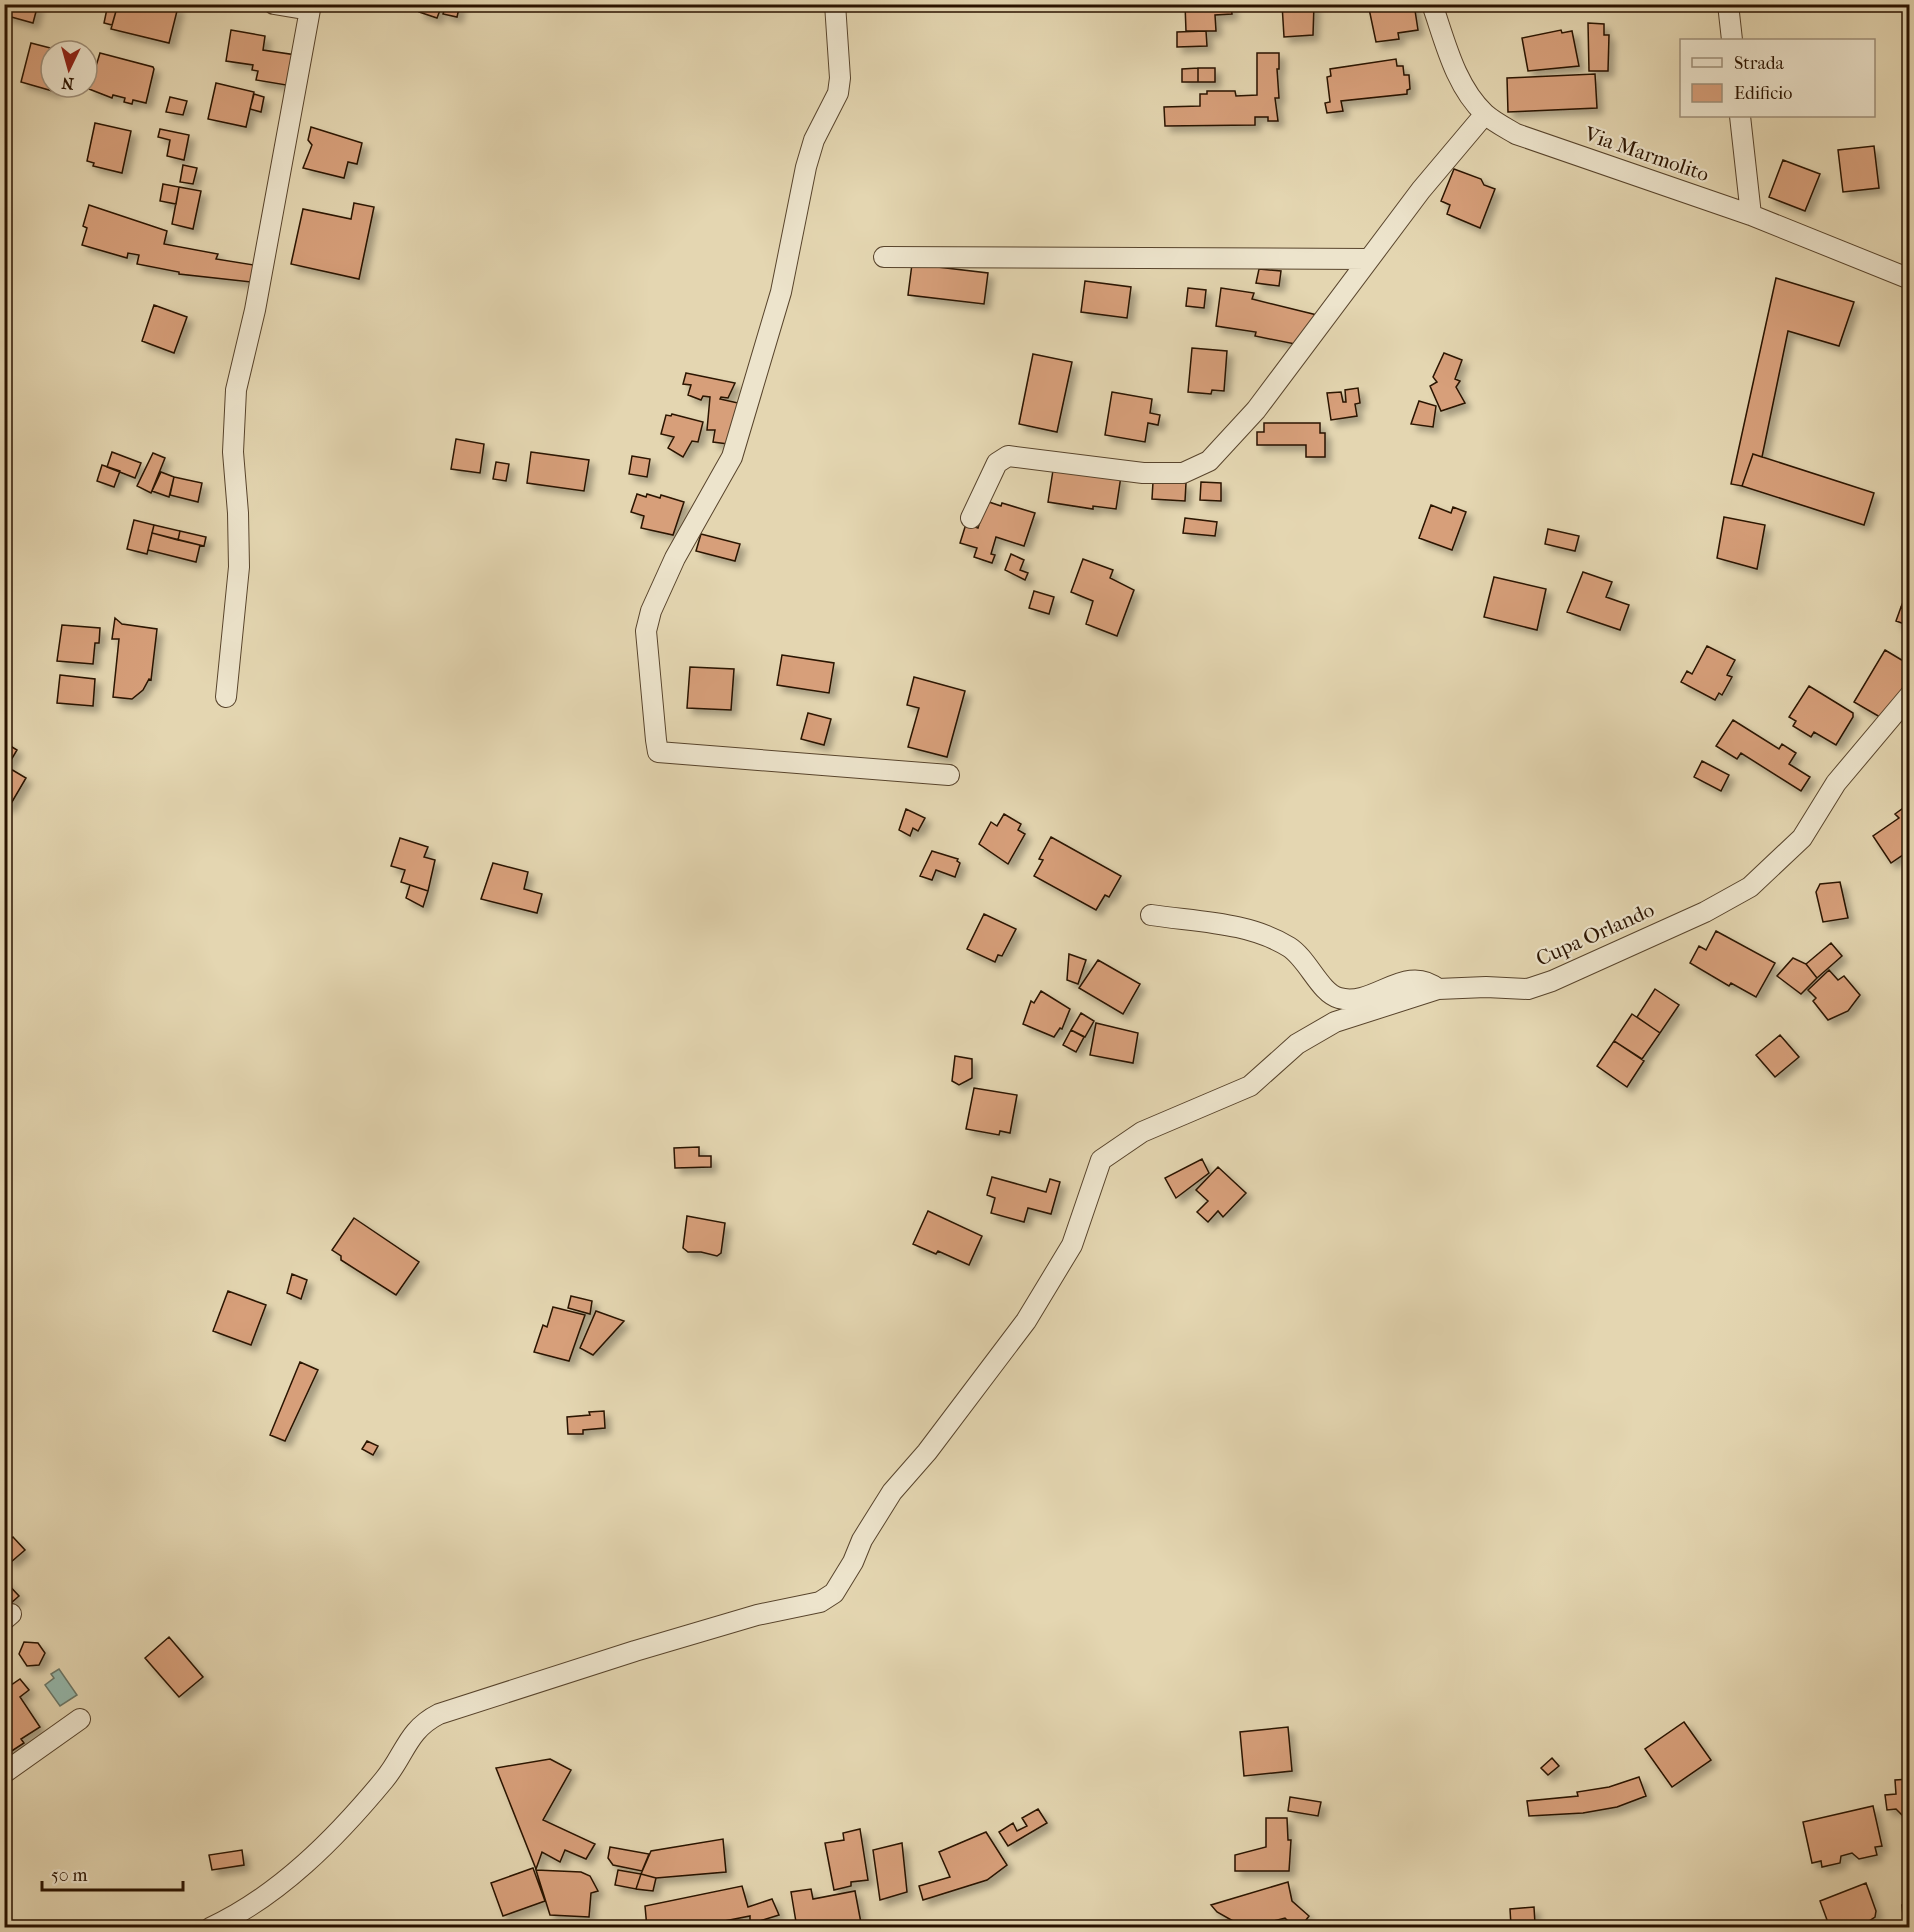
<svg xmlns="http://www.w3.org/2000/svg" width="1914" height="1932" viewBox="0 0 1914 1932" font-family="'IM FELL French Canon',serif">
  <defs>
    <filter id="shadow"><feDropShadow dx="5.5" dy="5.5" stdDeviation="3" flood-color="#0004"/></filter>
  </defs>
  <rect width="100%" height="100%" fill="#e4d6b1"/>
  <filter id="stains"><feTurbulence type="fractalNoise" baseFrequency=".00333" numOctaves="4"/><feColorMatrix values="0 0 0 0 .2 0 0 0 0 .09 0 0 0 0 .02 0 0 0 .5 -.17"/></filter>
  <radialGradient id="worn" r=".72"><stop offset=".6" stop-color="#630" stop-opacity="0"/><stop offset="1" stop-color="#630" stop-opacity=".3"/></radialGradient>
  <path fill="#95b9ad" stroke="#6a7768" stroke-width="1.5" d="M59 1669 77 1695 60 1706 45 1685 54 1678 51 1674Z"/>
  <path fill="#d79f7a" stroke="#2a1300" stroke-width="1.5" filter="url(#shadow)" d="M6 4H38L33 23 4 15Z
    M108 4H118L112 25 104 23Z
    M118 4 178 7 169 43 111 29Z
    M421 4 442 5 437 18 419 12Z
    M446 4H460L457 17 443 14Z
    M1185 4H1231L1232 14 1215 15 1216 31H1186Z
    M1282 4H1314L1313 35 1284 37Z
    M1368 4H1414L1418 30 1398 33 1399 39 1376 42Z
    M1588 23 1604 24V35H1609L1608 71H1589Z
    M231 30 265 36 263 50 296 55 292 86 256 80 258 71 252 70 253 65 226 61Z
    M1561 30 1562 33 1572 31 1579 66 1528 71 1522 38Z
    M1206 31 1207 46 1177 47V32Z
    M31 43 58 50 51 51V87H57L56 92 21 82Z
    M100 53 153 67 154 69 146 103 133 100 132 104 124 102 125 98 113 95 112 98 89 89Z
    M1257 53H1279V69H1277L1279 98H1275L1278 121H1268V117H1255V125L1165 126 1164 107 1200 106V94H1207V91H1235L1236 96 1257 95Z
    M1396 59 1397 66H1403L1404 75H1409L1410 89 1407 90V94L1341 101 1343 111 1327 113 1325 103 1330 102 1327 77 1331 76 1330 69Z
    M1198 68H1215V82H1198Z
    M1198 68V82H1182V69Z
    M1595 74 1597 108 1508 112 1507 78Z
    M216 83 254 92 246 127 208 119Z
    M254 94 264 97 261 112 250 109Z
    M170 97 187 101 183 115 166 112Z
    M95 123 131 131 122 173 93 166 94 163 87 161Z
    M1903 123H1910V155H1906Z
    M311 127 362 143 357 164 348 162 344 178 303 168 312 145 308 140Z
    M160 129 189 135 184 160 167 156 170 140 158 137Z
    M1874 146 1879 188 1843 192 1838 150Z
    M1783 160 1820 174 1805 211 1769 197Z
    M183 165 197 168 193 184 180 182Z
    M1454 169 1481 179 1484 185 1495 189 1480 228 1447 214 1450 205 1441 201Z
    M163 184 179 187 176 204 160 201Z
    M179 187 201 191 193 229 172 224Z
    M354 203 374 207 359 279 291 264 303 209 351 219Z
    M89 205 167 231 164 244 218 254 216 259 254 265 251 282 179 274V272L137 264 139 255 128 253 127 258 82 245 87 228 83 226Z
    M912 264 988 273 984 304 908 295Z
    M1259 269 1281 271 1279 286 1256 283Z
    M1776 278 1854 302 1839 346 1788 331 1762 457 1753 454 1742 486 1731 484Z
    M1085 281 1131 287 1127 318 1081 312Z
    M1188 288 1206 290 1204 308 1186 306Z
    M1221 288 1254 293 1252 299 1317 315 1295 344 1255 336 1256 332 1216 326Z
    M154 305 187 317 174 353 142 341Z
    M1192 348 1227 351 1224 391 1212 390 1211 394 1188 392Z
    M1444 353 1462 360 1455 379 1460 381 1456 387 1465 403 1441 411 1430 386 1437 382 1433 377Z
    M1033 354 1072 362 1057 432 1019 424Z
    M686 373 735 383 728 398 721 397 720 399 738 403 728 444 713 442 715 430H707L710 397 703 396 701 400 688 395 691 385 683 384Z
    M1358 388 1360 403 1355 404 1357 416 1331 420 1327 393 1341 392 1343 402H1346L1345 390Z
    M1112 392 1152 399 1150 413 1160 415 1158 425 1148 423 1145 442 1105 435Z
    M1419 401 1436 406 1433 427 1411 424Z
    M672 414 703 422 698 442 692 441 683 457 668 448 674 437 661 434 666 415 671 416Z
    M1264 423H1320V433H1325V457H1306V445H1257V432H1264Z
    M456 439 484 444 480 473 451 469Z
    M112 452 141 463 135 478 107 467Z
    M531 452 589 460 584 491 527 483Z
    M153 453 165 458 151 493 137 486Z
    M1753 454 1874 493 1864 525 1742 486Z
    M632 456 650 459 647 477 629 474Z
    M496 462 509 464 506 481 493 479Z
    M1054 464 1121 476 1116 509 1093 506V509L1048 502Z
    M102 465 120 471 114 487 97 481Z
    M161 472 174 477 169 497 152 491Z
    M174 477 202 483 198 502 170 495Z
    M1153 482 1186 483 1185 501 1152 499Z
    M1201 482 1221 483V501L1200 500Z
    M637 494 646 497 647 494 660 498 661 495 684 502 673 535 641 528 644 516 631 512Z
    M986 501 1001 506 1002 503 1035 513 1024 546 996 537 991 554 995 555 992 563 974 557 977 548 960 543 966 524 978 528Z
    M1431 505 1451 513 1453 507 1466 512 1452 550 1419 538Z
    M1724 517 1765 525 1757 569 1717 558Z
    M1185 518 1217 522 1215 536 1183 533Z
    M134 520 154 525 147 554 127 549Z
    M154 525 180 531 178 540 152 533Z
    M1548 529 1579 536 1575 551 1545 544Z
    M180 531 206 537 204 546 178 540Z
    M152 533 200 545 196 562 148 550Z
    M701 534 740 544 735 561 696 551Z
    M1011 554 1024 560 1020 570 1028 573 1025 580 1005 570Z
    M1083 559 1113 570 1110 578 1134 590 1117 636 1086 624 1093 601 1071 592Z
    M1583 572 1612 582 1606 597 1629 605 1620 630 1567 612Z
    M1494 577 1546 589 1537 630 1484 617Z
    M1910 584V611L1901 607Z
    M1034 591 1054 597 1049 614 1029 608Z
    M1901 607 1910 611V626L1896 621Z
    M115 618 122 624 157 629 151 680 149 679 143 690 132 699 113 697 119 639H112Z
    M62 625 100 628 99 643H95L93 664 57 661Z
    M1707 646 1735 660 1727 675 1732 677 1722 695 1719 693 1715 700 1681 682 1687 671 1692 674Z
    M1885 650 1910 665V684L1880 717 1854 702Z
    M782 655 834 663 829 693 777 685Z
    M690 667 734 669 731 710 687 708Z
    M60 675 95 679 93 706 57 703Z
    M914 677 965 691 947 757 908 747 919 708 907 705Z
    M1809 686 1853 713V717L1836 745 1814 732 1811 737 1793 726 1796 721 1789 717Z
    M808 713 831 719 824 745 801 739Z
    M1733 720 1779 749 1782 744 1796 753 1789 764 1810 777 1801 791 1741 753 1737 759 1716 746Z
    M4 742 17 750 7 767 4 765Z
    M1702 761 1729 775 1721 791 1694 777Z
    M4 765 26 778 9 807 4 805Z
    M1906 806 1910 810V850L1891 863 1873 836 1899 818 1895 814Z
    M906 809 925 818 918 831 913 828 910 836 899 830Z
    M1004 814 1021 824 1018 830 1025 834 1008 864 979 844 991 822 997 826Z
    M1051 837 1121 876 1109 897 1105 895 1096 910 1034 876 1043 860 1039 859Z
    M400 838 428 847 424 857 435 860 428 891 401 882 405 870 391 866Z
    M932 851 958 859 957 861 960 863 955 877 936 870 932 880 920 876Z
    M493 863 528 872 524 889 542 894 537 913 481 899Z
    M1840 882 1848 918 1823 922 1816 892 1820 884Z
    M410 885 428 891 423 907 406 898Z
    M984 914 1016 929 1002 956 998 955 995 962 967 949Z
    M1716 931 1775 963 1756 997 1731 983 1729 986 1690 963 1699 946 1706 950Z
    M1831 943 1842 956 1817 978 1806 964Z
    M1069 954 1086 960 1078 984 1067 980Z
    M1793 958 1806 964 1817 978 1801 994 1777 976Z
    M1098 960 1140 984 1123 1014 1079 988Z
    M1829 970 1838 980 1844 976 1860 995 1848 1011 1828 1020 1813 1001 1816 998 1808 990Z
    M1655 989 1679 1005 1660 1033 1637 1017Z
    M1041 991 1070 1009 1062 1029 1060 1028 1054 1037 1023 1024 1031 1001 1034 1003Z
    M1081 1013 1094 1021 1085 1037 1071 1030Z
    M1632 1014 1660 1033 1642 1059 1614 1041Z
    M1096 1023 1138 1033 1133 1063 1090 1055Z
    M1071 1030 1084 1037 1076 1052 1063 1045Z
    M1780 1035 1799 1057 1775 1077 1756 1055Z
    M1614 1041 1644 1061 1627 1087 1597 1066Z
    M955 1056 972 1059V1078L959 1085 952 1081Z
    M974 1088 1017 1095 1010 1133 1000 1131 999 1135 966 1129Z
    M699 1147V1156H711V1167L675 1168 674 1148Z
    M1202 1159 1209 1173 1176 1198 1165 1178Z
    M1218 1167 1246 1193 1223 1217 1218 1211 1208 1222 1197 1212 1208 1201 1196 1190Z
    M992 1177 1046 1192 1050 1179 1060 1182 1051 1214 1028 1208 1024 1222 991 1213 995 1198 987 1195Z
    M928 1211 982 1236 969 1265 938 1251 936 1254 913 1244Z
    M687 1216 725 1223 721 1253 717 1256 701 1252H688L683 1248Z
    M354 1218 419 1262 396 1295 341 1260V1256L332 1250Z
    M292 1274 307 1280 301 1299 287 1293Z
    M228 1291 266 1305 251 1345 213 1331Z
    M571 1296 592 1301 590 1314 568 1308Z
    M553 1307 585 1315 569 1361 534 1352 543 1325 547 1327Z
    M596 1311 624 1321 593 1355 580 1348Z
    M300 1362 318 1370 285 1441 270 1435Z
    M604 1411 605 1428 583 1430V1434H568L567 1417 590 1415 589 1412Z
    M367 1441 378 1446 373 1455 362 1449Z
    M13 1537 25 1550 11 1562 4 1555V1544Z
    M4 1580 19 1596 4 1609Z
    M169 1637 203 1677 179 1697 145 1658Z
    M24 1642 38 1643 45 1653 39 1665 27 1666 19 1654Z
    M20 1679 29 1690 20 1697 40 1727 21 1739 24 1743 4 1756V1690Z
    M1684 1722 1711 1760 1672 1787 1645 1749Z
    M1288 1727 1292 1771 1244 1776 1240 1732Z
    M1552 1758 1559 1766 1548 1775 1541 1768Z
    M550 1759 571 1770 543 1820 595 1844 586 1859 565 1850 560 1862 542 1852 536 1869 496 1768Z
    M1639 1777 1646 1796 1617 1807 1583 1813 1529 1816 1527 1801 1578 1796 1577 1792 1609 1787Z
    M1910 1779V1837H1908L1906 1819 1896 1809 1887 1810 1885 1795 1896 1794 1895 1780Z
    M1290 1797 1321 1802 1318 1816 1288 1811Z
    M1873 1806 1882 1846 1875 1847 1877 1855 1859 1859 1852 1853 1841 1856 1840 1863 1822 1867 1821 1861 1812 1863 1803 1822Z
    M1038 1809 1047 1823 1008 1846 999 1832 1013 1823 1017 1831 1027 1826 1022 1818Z
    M1266 1818H1287L1288 1840H1291L1289 1871H1235V1855L1266 1847Z
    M860 1829 868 1880 851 1882V1886L834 1890 825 1843 844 1840 843 1833Z
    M986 1832 1007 1865 987 1880 923 1900 919 1886 950 1877 939 1852Z
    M723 1839 726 1872 656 1878 641 1874 651 1851Z
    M902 1843 907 1892 880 1900 873 1850Z
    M610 1847 649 1854 642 1871 613 1865 608 1858Z
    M242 1850 244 1865 212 1870 209 1855Z
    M533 1868 545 1901 503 1916 491 1883Z
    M536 1870 581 1872 590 1876 598 1891 591 1893 589 1917 550 1915Z
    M618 1870 641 1874 636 1889 615 1885Z
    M641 1874 656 1878 653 1891 636 1889Z
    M1288 1882 1292 1901 1309 1916 1300 1928H1295L1285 1918 1254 1926 1233 1921 1217 1912 1211 1905Z
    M1866 1883 1876 1911 1875 1917 1869 1921 1870 1925 1863 1928H1830L1820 1901Z
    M742 1886 748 1907 772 1899 779 1915 750 1924V1916L689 1928H647L645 1906Z
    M811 1889 813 1899 855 1891 861 1923 832 1928H797L791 1892Z
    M1902 1905H1910V1928H1904Z
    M1534 1907 1535 1924 1511 1926 1510 1909Z
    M598 1924V1928H569V1925Z"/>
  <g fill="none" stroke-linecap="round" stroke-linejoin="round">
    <g stroke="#58442c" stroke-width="22">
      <path id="minor" d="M274 4 310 10
        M835 4 840 78 838 93 814 140 806 167 781 292 732 457 675 558 651 611 646 631 656 740 658 752 949 775
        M1432 4C1445 41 1455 86 1485 114 1494 122 1506 128 1516 134L1751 215 1910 279
        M1728 4 1732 40
        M1740 116 1751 215
        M884 257 1368 259
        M971 518 997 463 1008 456 1143 473H1183L1209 461 1256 410 1421 190 1485 114
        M226 697 239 567 238 513 233 452 236 390 255 310 311 4
        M1151 915C1197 922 1249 922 1289 947 1308 959 1320 993 1339 998 1374 1008 1405 962 1438 989
        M4 1620 11 1614
        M4 1773 80 1719
        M210 1928C279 1896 336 1838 384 1780 405 1755 407 1730 439 1714L635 1651 757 1615 820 1602 834 1593 853 1562 862 1540 892 1492 927 1452 1026 1321 1072 1245 1101 1160 1142 1132 1250 1086 1297 1044 1335 1022 1438 989 1486 987 1528 989 1552 981 1705 912 1750 887 1802 838 1836 783 1910 695"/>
    </g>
    <use href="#minor" stroke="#ede4cc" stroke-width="20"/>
  </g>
  <g text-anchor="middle" stroke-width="4.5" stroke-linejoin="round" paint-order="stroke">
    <g font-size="21" fill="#2a1300" stroke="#ede4cc">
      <text transform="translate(1647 154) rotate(19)" y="7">Via Marmolito</text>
      <text transform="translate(1595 934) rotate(-24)" y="7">Cupa Orlando</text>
    </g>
  </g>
  <rect width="1914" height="1932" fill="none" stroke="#e4d6b1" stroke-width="24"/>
  <rect x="6" y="6" width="1902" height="1920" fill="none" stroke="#2a1300" stroke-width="3"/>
  <rect x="12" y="12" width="1890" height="1908" fill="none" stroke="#2a1300" stroke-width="1.5"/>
  <rect x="1680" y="39" width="195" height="78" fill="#ede4cc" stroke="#9f907a" stroke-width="1.5"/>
  <rect x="1692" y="58" width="30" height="9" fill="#ede4cc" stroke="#9f907a" stroke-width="1.5"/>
  <text x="1734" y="69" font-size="18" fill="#2a1300">Strada</text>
  <rect x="1692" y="84" width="30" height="18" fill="#d79f7a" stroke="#9f907a" stroke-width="1.5"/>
  <text x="1734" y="99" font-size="18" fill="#2a1300">Edificio</text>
  <g transform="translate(69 69) rotate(185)"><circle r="28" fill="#ede4cc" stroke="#9f907a" stroke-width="1.5"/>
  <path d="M0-4.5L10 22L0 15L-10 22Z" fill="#8f2418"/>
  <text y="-9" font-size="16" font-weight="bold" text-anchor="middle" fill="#2a1300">N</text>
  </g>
  <path d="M42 1881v9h141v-9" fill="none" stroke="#2a1300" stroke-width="3"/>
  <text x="51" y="1881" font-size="18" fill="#2a1300" stroke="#ede4cc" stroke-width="4.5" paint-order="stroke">50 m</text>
  <rect width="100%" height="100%" filter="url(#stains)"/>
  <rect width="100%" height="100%" fill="url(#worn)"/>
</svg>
